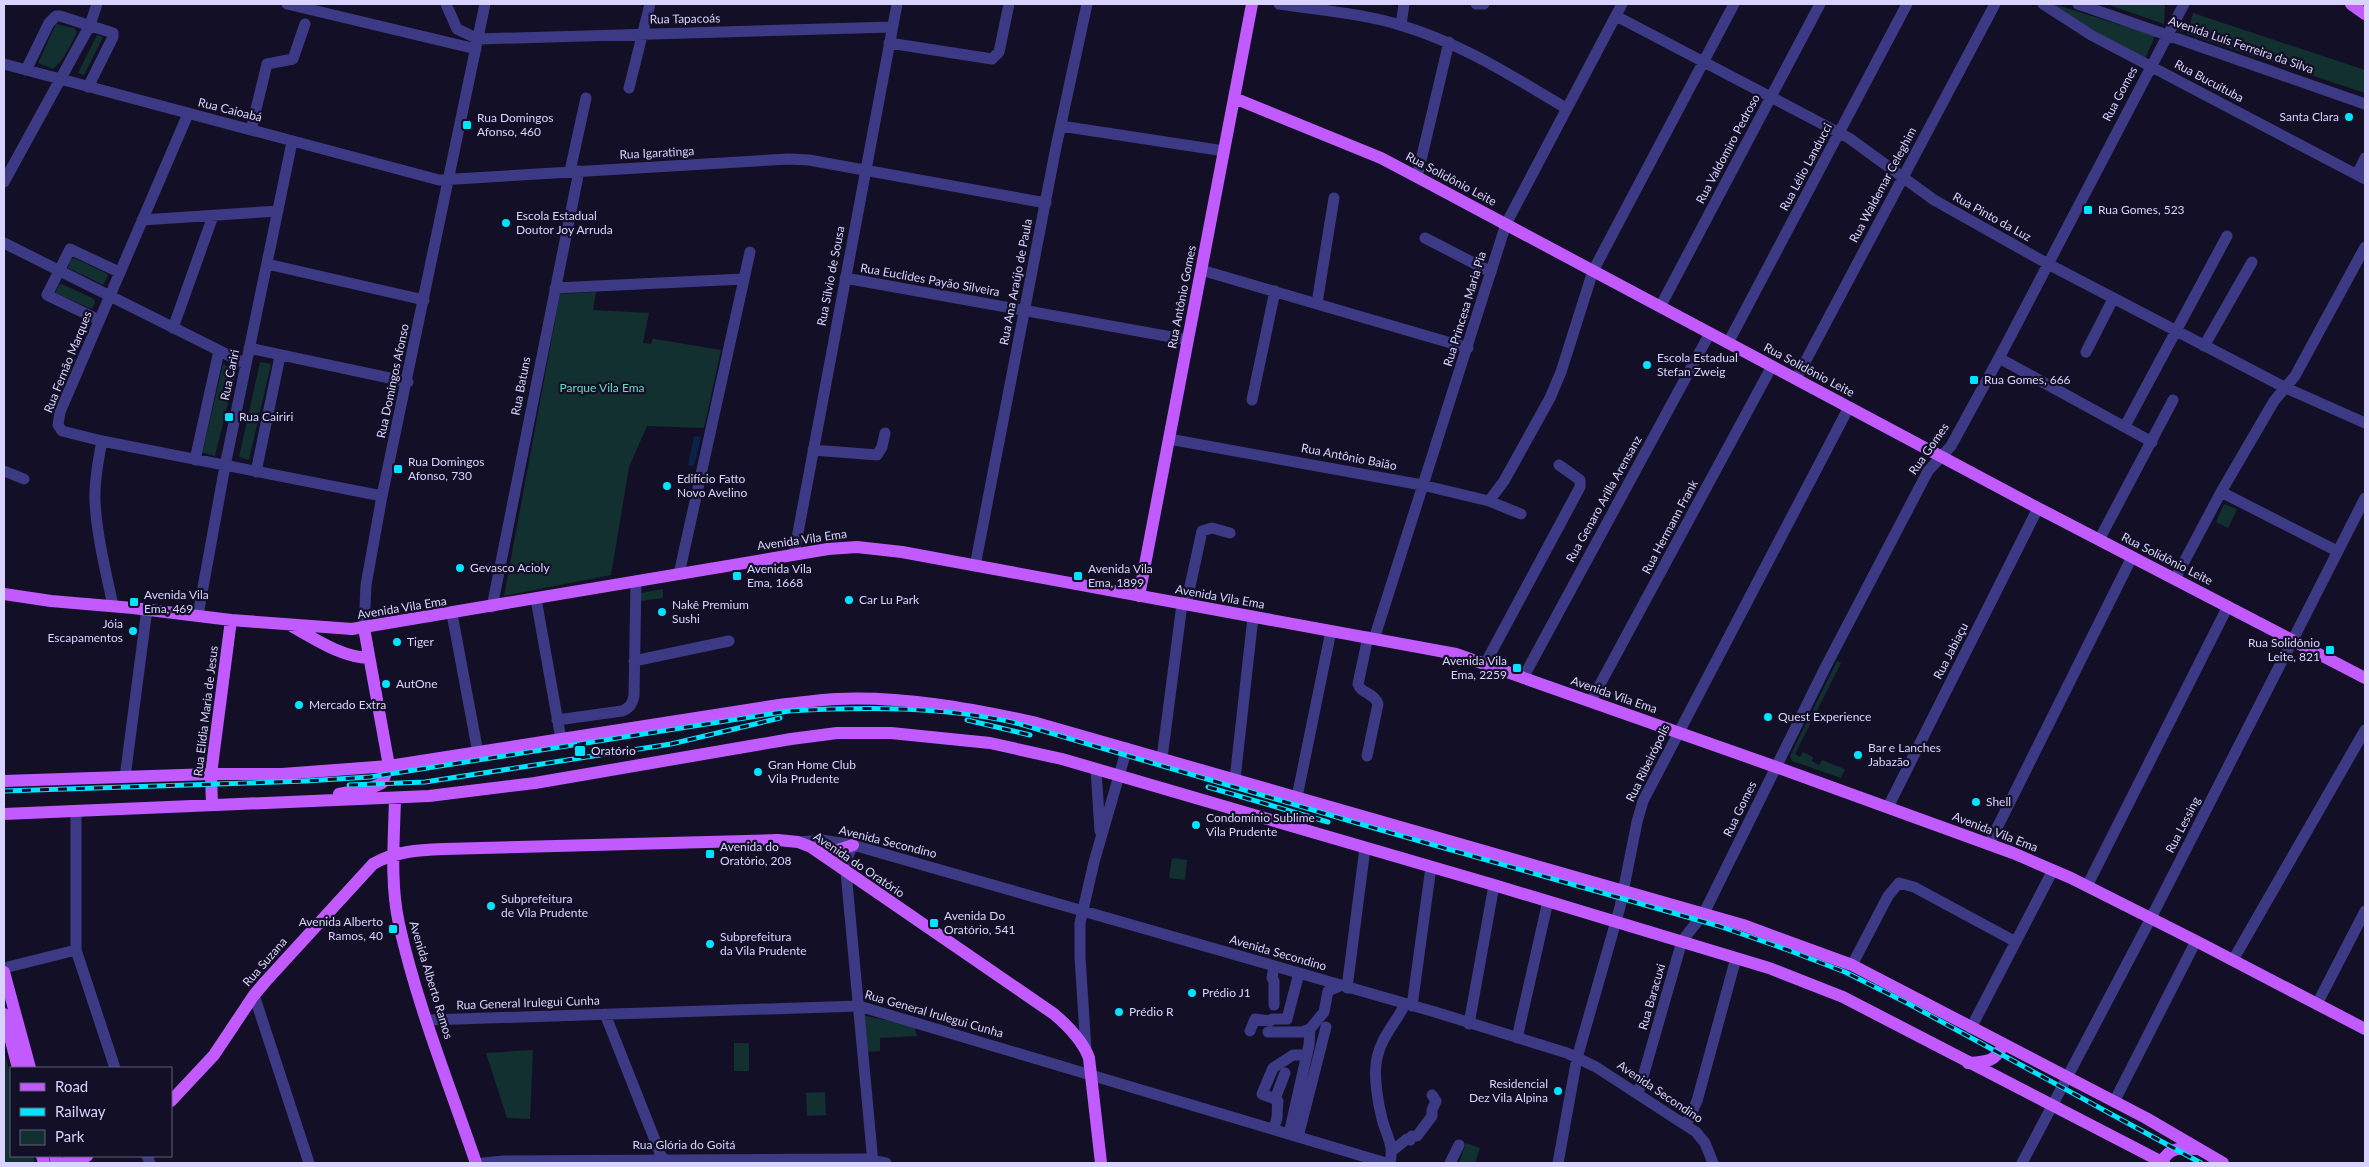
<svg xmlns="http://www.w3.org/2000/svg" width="2369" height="1167" viewBox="0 0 2369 1167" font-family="Lato,sans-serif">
  <rect width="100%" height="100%" fill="#130f26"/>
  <path fill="#12302f" d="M2106 4H2165L2164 24Z
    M2057 5 2155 36 2145 59 2054 8Z
    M2193 13 2365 70V93L2187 34Z
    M56 24 74 28 77 32C71 45 64 60 53 69L38 63Z
    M97 35 103 37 84 75 78 73Z
    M74 258 106 273 108 276 103 285 68 268 71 259Z
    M62 284 94 299 95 302 92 309 55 293 59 285Z
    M596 292 593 310 649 313 643 343 651 344 653 338 655 339 721 350 704 428 647 426 629 467 611 575 504 596 560 294Z
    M260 362 271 364 249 460 239 457Z
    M223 364 236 371 215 456 203 453V450Z
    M2224 504 2237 509 2228 528 2216 522Z
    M663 589V598L641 601V593Z
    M1837 661 1841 663 1795 754 1800 757 1803 752 1813 757 1812 761 1819 765 1822 760 1845 769 1841 778 1792 761 1790 756Z
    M1172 858 1187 860 1185 880 1169 878Z
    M862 1015 914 1026 917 1036 880 1038V1051L866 1052Z
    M734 1043H749V1071H734Z
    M4 1050 11 1077V1156H33L35 1163H4Z
    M533 1050 530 1119 507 1118 486 1053Z
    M825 1092 826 1115 807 1116 806 1093Z
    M1466 1143 1480 1148 1475 1163H1459Z"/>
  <path fill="#0c2248" d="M694 436 701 437 694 466 688 465Z"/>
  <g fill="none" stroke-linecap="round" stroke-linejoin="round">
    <path stroke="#3d3a85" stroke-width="11" d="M287 4 476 49
      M446 4 457 29 478 39 892 27
      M1279 4C1318 10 1367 14 1403 26 1463 44 1513 77 1566 108
      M1476 4H1484
      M2043 4 2091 35 2365 179
      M2078 4 2365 104
      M1616 16 1849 138 1934 200 2048 264 2284 387 2365 423
      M1401 25 1404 4
      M889 43 992 59 999 52 1009 4
      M4 64 439 180 788 159 809 160 1046 203
      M26 70 49 23 56 16H60L113 33V37L88 87
      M629 88 650 4
      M188 114 60 412 58 425 62 431 102 441 382 496
      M1061 126 1224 151
      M251 130 267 64 293 59 305 24
      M570 171 586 98
      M2357 175 2365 158
      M1417 177 1449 42
      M4 182 90 25 97 4
      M142 220 278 211
      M1425 238 1491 272
      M4 243 246 364
      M267 264 424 300
      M1201 270 1468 348
      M845 278 1188 340
      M555 288 744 279
      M1317 303 1334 198
      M1660 307 1820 4
      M99 320 47 295 70 249 119 272
      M173 328 213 216
      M1728 343 1907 4
      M2204 346 2252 262
      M249 348 408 382
      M2086 352 2113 299
      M1999 358 2152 442
      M1796 379 1995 4
      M1252 400 1275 291
      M2125 426 2227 236
      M1169 439 1422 485 1489 501 1521 514
      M102 441C98 461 94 482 95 502 97 537 106 572 113 606
      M813 450 877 455 882 447 885 433
      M195 460 219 351
      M4 471 24 479
      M256 472 280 356
      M2221 492 2337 551
      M1489 501 1504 481 1550 398 1561 372 1593 271 1734 4
      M2099 540 2173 400
      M794 554 897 4
      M975 566 1056 147 1087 4
      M679 574 750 252
      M2175 579 2221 492 2274 401 2295 376 2365 247
      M536 599 561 739
      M1186 605 1202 531 1212 528 1230 533
      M492 607 579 171
      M452 614 478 753
      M198 615 225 466 292 142
      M364 628 366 585 382 496 485 4
      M1374 639 1506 224 1622 4
      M634 661 729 641
      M1485 664 1580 487V480L1559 465
      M1523 678 1710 333
      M1591 701 1772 366
      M557 720 622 711C630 708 632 704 634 696L636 581
      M1367 756 1378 704C1375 693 1361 694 1358 684L1368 637
      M1162 758 1182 604
      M1096 770 1100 831
      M125 777 147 609
      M1235 779 1253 617
      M1297 797 1331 631
      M1888 807 2038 508
      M76 811V950L115 1068
      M799 842 822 840 853 845 1435 1012 1567 1053 1596 1067 1696 1132 1705 1143 1713 1163
      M1989 844 2132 557
      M853 845 848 856 846 872 873 1163
      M2087 886 2228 606
      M2233 960 2365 730
      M1852 965 1888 896 1899 883 1914 887 2016 942
      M4 968 76 950
      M1347 988 1365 848
      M254 995 309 1163
      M2317 1004 2365 911
      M1274 1005V981L1272 978 1274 966
      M1412 1006 1431 867
      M605 1014 664 1163
      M428 1020 859 1006 1386 1163
      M1469 1024 1494 885
      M1971 1028 2053 870
      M1250 1031 1255 1019 1270 1021 1272 1019H1287L1299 973
      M1268 1032H1302L1310 1029
      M1517 1038 1548 901
      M1086 1050 1080 957V923L1094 862 1127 748
      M1638 1094 1682 941 1704 913 1825 668 1928 471 1951 446 1999 358 2184 4
      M1275 1099 1262 1094 1273 1068 1293 1055H1307
      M2114 1102 2196 941
      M1686 1125 1697 1101 1736 958
      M1272 1129C1280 1119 1276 1111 1278 1101L1275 1099 1285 1073
      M1289 1134 1309 1045 1310 1029 1324 1012 1328 991 1340 986
      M1298 1137 1326 1027
      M1393 1150 1407 1139 1410 1140 1412 1136H1417L1432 1116V1110L1436 1101 1432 1095
      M147 1156 150 1163
      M483 1163 504 1161 864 1159 886 1163
      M1390 1163C1394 1145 1387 1137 1382 1119 1378 1103 1373 1075 1377 1058 1381 1037 1396 1023 1405 1004
      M1450 1163 1459 1145
      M1558 1163 1577 1058 1620 907 1637 822 1643 801 1849 407
      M2022 1163 2151 918 2365 498"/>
    <path stroke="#c25bff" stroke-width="12" d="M2351 4 2365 14
      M1234 98 1381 158 1417 177 2034 506 2365 678
      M4 594 51 601 133 608 231 620 352 629 828 549 857 547 902 552 1456 654 1776 767 2013 853 2071 878 2196 941 2365 1029
      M1139 596 1252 4
      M293 627C317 640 341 657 369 658
      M4 781 211 774H282L389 766 779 705C798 703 817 700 836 699 903 696 968 708 1033 722L1743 925 1852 965 2146 1118 2223 1163
      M339 794 371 788 382 783 389 766 364 628
      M395 799C394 840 390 883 399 924 417 1005 449 1084 476 1163
      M212 805 211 774 231 620
      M4 814 429 796 535 783 791 739 837 733H891L990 743 1062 759 1494 885 1769 968 1843 997 2164 1163
      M829 859 835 851 853 845
      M4 972 30 1068
      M4 1014 18 1068
      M1968 1063C1987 1062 1995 1062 2003 1045
      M171 1101 214 1055 254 995 265 982 373 864C395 851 419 850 444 849L778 840 798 842 811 847 1054 1014C1068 1026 1083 1041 1089 1058L1101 1163
      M42 1156 44 1163
      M55 1156 57 1163
      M2162 1162C2169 1147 2181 1148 2196 1149
      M65 1163 87 1156"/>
    <g stroke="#00e5ff" stroke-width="5">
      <path id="rail" d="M967 720 1030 735
        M349 785 425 782 671 744 780 718
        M1208 787 1328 822
        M4 791 305 781 370 777 789 711C864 707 942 706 1016 723L1381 830 1719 926 1788 950 1845 972 1909 1004 2201 1163"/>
    </g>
    <use href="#rail" stroke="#130f26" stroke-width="3" stroke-dasharray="9" stroke-linecap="butt"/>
  </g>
  <g fill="#00e5ff" stroke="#130f26" stroke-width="2">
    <circle cx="2349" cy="117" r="5"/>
    <rect x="462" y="120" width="10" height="10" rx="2.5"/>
    <rect x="2083" y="205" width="10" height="10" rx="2.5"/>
    <circle cx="506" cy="223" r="5"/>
    <circle cx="1647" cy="365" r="5"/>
    <rect x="1969" y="375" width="10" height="10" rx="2.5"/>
    <rect x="224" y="412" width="10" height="10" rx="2.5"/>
    <rect x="393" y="464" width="10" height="10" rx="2.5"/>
    <circle cx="667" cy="486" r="5"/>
    <circle cx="460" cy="568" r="5"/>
    <rect x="732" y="571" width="10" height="10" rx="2.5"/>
    <rect x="1073" y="571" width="10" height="10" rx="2.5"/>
    <circle cx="849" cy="600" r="5"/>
    <rect x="129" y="597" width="10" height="10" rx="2.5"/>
    <circle cx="662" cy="612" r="5"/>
    <circle cx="133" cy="631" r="5"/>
    <circle cx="397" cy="642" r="5"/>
    <rect x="2325" y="645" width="10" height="10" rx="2.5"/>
    <rect x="1512" y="663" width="10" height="10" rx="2.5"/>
    <circle cx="386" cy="684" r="5"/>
    <circle cx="299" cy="705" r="5"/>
    <circle cx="1768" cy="717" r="5"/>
    <rect x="574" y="745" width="12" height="12" rx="2.5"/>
    <circle cx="1858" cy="755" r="5"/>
    <circle cx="758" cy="772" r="5"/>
    <circle cx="1976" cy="802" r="5"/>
    <circle cx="1196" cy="825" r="5"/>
    <rect x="705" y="849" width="10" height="10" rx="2.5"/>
    <circle cx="491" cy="906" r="5"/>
    <rect x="929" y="918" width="10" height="10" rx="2.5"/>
    <rect x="388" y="924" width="10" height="10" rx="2.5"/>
    <circle cx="710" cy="944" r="5"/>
    <circle cx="1192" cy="993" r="5"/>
    <circle cx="1119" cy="1012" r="5"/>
    <circle cx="1558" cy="1091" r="5"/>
  </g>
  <g text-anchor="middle" stroke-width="4.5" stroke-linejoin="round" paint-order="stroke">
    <g font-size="12" fill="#d9d4ff" stroke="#130f26">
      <text transform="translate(685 19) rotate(-1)" y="4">Rua Tapacoás</text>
      <text transform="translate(2241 45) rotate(19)" y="4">Avenida Luís Ferreira da Silva</text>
      <text transform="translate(2209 81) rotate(28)" y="4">Rua Bucuituba</text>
      <text transform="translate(2120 94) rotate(-62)" y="4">Rua Gomes</text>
      <text transform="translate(230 110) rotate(14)" y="4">Rua Caioabá</text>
      <text transform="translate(1728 149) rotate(-62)" y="4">Rua Valdomiro Pedroso</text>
      <text transform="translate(657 153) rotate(-3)" y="4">Rua Igaratinga</text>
      <text transform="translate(1806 167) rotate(-62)" y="4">Rua Lélio Landucci</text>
      <text transform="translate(1451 179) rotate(28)" y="4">Rua Solidônio Leite</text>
      <text transform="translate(1883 185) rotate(-62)" y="4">Rua Waldemar Celeghim</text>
      <text transform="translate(1992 217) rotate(29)" y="4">Rua Pinto da Luz</text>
      <text transform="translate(831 276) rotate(-79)" y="4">Rua Silvio de Sousa</text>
      <text transform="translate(930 280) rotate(10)" y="4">Rua Euclides Payão Silveira</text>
      <text transform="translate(1016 282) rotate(-79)" y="4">Rua Ana Araújo de Paula</text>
      <text transform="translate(1182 297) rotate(-79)" y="4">Rua Antônio Gomes</text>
      <text transform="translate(1465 309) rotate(-73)" y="4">Rua Princesa Maria Pia</text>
      <text transform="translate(68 362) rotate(-68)" y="4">Rua Fernão Marques</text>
      <text transform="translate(1809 370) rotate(28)" y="4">Rua Solidônio Leite</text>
      <text transform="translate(230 375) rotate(-78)" y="4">Rua Cariri</text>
      <text transform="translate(393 381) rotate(-78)" y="4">Rua Domingos Afonso</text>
      <text transform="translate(521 386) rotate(-79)" y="4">Rua Batuns</text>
      <text transform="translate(1929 449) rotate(-55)" y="4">Rua Gomes</text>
      <text transform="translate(1349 457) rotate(11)" y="4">Rua Antônio Baião</text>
      <text transform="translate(1604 499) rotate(-61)" y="4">Rua Genaro Arilla Arensanz</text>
      <text transform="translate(1670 527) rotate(-62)" y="4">Rua Hermann Frank</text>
      <text transform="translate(802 540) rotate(-8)" y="4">Avenida Vila Ema</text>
      <text transform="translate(2167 559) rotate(27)" y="4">Rua Solidônio Leite</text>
      <text transform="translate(1220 597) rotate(10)" y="4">Avenida Vila Ema</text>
      <text transform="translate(402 608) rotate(-9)" y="4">Avenida Vila Ema</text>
      <text transform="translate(1951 651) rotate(-63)" y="4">Rua Jabiaçu</text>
      <text transform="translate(1614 695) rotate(19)" y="4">Avenida Vila Ema</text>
      <text transform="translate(206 711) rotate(-83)" y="4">Rua Elídia Maria de Jesus</text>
      <text transform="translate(1648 763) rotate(-64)" y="4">Rua Ribeirópolis</text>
      <text transform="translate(1740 809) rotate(-64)" y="4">Rua Gomes</text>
      <text transform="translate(2183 825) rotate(-63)" y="4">Rua Lessing</text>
      <text transform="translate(1995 832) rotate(21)" y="4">Avenida Vila Ema</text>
      <text transform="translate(888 842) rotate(14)" y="4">Avenida Secondino</text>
      <text transform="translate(859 865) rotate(34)" y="4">Avenida do Oratório</text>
      <text transform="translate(1278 953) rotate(16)" y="4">Avenida Secondino</text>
      <text transform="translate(265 962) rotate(-49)" y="4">Rua Suzana</text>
      <text transform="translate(431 980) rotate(73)" y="4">Avenida Alberto Ramos</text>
      <text transform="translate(1652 997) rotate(-74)" y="4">Rua Baracuxi</text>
      <text transform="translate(528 1003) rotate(-2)" y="4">Rua General Irulegui Cunha</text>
      <text transform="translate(934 1014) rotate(16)" y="4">Rua General Irulegui Cunha</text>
      <text transform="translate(1660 1092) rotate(34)" y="4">Avenida Secondino</text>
      <text x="684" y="1149">Rua Glória do Goitá</text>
    </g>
    <g font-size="12" fill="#d9d4ff" stroke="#130f26" text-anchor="start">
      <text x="2339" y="121" text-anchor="end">Santa Clara</text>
      <text x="477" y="122">Rua Domingos<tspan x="477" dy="14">Afonso, 460</tspan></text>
      <text x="2098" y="214">Rua Gomes, 523</text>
      <text x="516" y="220">Escola Estadual<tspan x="516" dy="14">Doutor Joy Arruda</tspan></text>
      <text x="1657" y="362">Escola Estadual<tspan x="1657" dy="14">Stefan Zweig</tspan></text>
      <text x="1984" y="384">Rua Gomes, 666</text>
      <text x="239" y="421">Rua Cairiri</text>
      <text x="408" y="466">Rua Domingos<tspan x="408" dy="14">Afonso, 730</tspan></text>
      <text x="677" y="483">Edifício Fatto<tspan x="677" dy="14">Novo Avelino</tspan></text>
      <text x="470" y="572">Gevasco Acioly</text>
      <text x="747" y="573">Avenida Vila<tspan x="747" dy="14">Ema, 1668</tspan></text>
      <text x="1088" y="573">Avenida Vila<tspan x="1088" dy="14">Ema, 1899</tspan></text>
      <text x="144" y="599">Avenida Vila<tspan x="144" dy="14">Ema, 469</tspan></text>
      <text x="859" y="604">Car Lu Park</text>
      <text x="672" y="609">Nakê Premium<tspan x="672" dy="14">Sushi</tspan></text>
      <text x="123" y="628" text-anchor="end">Jóia<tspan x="123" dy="14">Escapamentos</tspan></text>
      <text x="407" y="646">Tiger</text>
      <text x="2320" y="647" text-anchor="end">Rua Solidônio<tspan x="2320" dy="14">Leite, 821</tspan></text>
      <text x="1507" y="665" text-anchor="end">Avenida Vila<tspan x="1507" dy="14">Ema, 2259</tspan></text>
      <text x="396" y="688">AutOne</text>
      <text x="309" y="709">Mercado Extra</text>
      <text x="1778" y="721">Quest Experience</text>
      <text x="1868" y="752">Bar e Lanches<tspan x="1868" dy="14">Jabazão</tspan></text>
      <text x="591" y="755">Oratório</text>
      <text x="768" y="769">Gran Home Club<tspan x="768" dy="14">Vila Prudente</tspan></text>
      <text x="1986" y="806">Shell</text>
      <text x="1206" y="822">Condomínio Sublime<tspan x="1206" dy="14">Vila Prudente</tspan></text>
      <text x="720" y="851">Avenida do<tspan x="720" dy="14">Oratório, 208</tspan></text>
      <text x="501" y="903">Subprefeitura<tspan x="501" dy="14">de Vila Prudente</tspan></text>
      <text x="944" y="920">Avenida Do<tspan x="944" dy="14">Oratório, 541</tspan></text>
      <text x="383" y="926" text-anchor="end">Avenida Alberto<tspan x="383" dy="14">Ramos, 40</tspan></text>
      <text x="720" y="941">Subprefeitura<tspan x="720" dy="14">da Vila Prudente</tspan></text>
      <text x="1202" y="997">Prédio J1</text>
      <text x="1129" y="1016">Prédio R</text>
      <text x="1548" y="1088" text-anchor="end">Residencial<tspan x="1548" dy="14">Dez Vila Alpina</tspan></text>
    </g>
    <g font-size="12" fill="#5fe0c0" stroke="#130f26">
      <text x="602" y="392">Parque Vila Ema</text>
    </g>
  </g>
  <rect width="2369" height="1167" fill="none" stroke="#d9d4ff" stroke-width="10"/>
  <rect x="10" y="1067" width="162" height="90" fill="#130f26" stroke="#625e7d"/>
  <rect x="20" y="1083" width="25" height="8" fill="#c25bff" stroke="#625e7d"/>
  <text x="55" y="1092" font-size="15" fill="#d9d4ff">Road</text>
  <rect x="20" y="1108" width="25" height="8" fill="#00e5ff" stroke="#625e7d"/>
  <text x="55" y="1117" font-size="15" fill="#d9d4ff">Railway</text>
  <rect x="20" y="1130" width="25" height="15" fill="#12302f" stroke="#625e7d"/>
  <text x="55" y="1142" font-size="15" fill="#d9d4ff">Park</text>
</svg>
